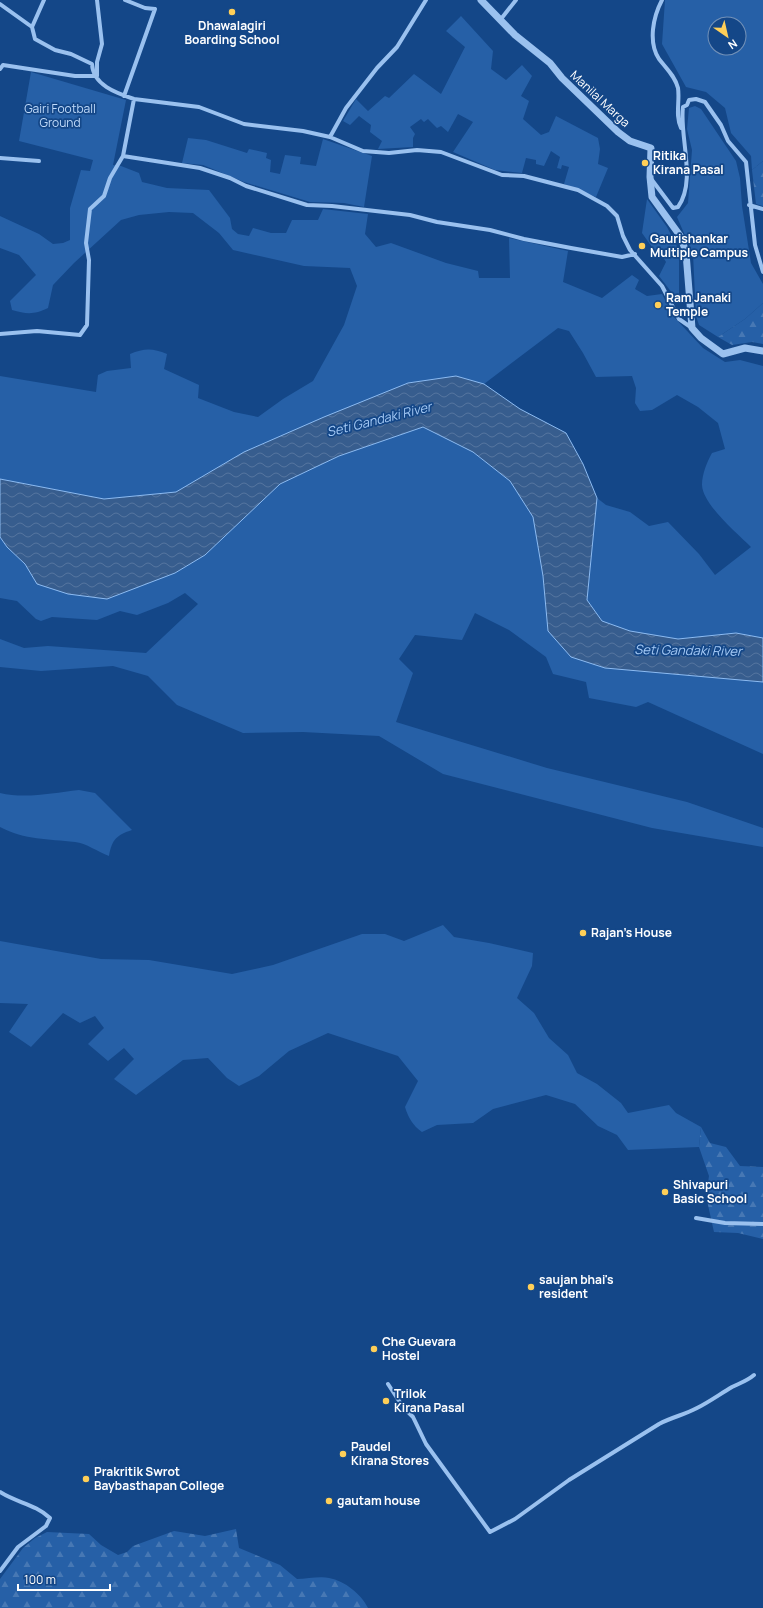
<svg xmlns="http://www.w3.org/2000/svg" width="763" height="1608" viewBox="0 0 763 1608" font-family="Manrope,sans-serif">
  <defs>
    <pattern id="forest-firs" width="22" height="20" patternUnits="userSpaceOnUse"><rect width="22" height="20" fill="#2660a7"/><path d="M5 1l3.5 6h-7zM16 11l3.5 6h-7z" fill="#4778b4"/></pattern>
    <pattern id="water-waves" width="16" height="10" patternUnits="userSpaceOnUse"><rect width="16" height="10" fill="#375d8e"/><path d="M0 5q4-4 8 0t8 0" fill="none" stroke="#55759f"/></pattern>
  </defs>
  <rect width="100%" height="100%" fill="#144788"/>
  <path fill="#2660a7" fill-rule="evenodd" d="M665 0H763V161L752 170 751 156 731 133 725 108 706 92 686 87 662 44ZM715 24H739V48H715Z
    M461 16 493 51 491 69 506 80 522 65 532 76 521 96 529 101 523 119 541 135 549 132 556 116 598 138 600 149 598 164 608 168 596 197 564 184 569 167 562 165 561 169 557 168 560 157 551 151 544 166 536 164V160L526 158 522 173 495 170 453 152 473 122 458 114 448 132 441 126 437 128 428 119 424 122 421 119 410 127 415 134 413 138V147L378 149 382 141 370 132 371 125 359 116 350 125 343 121 356 99 368 111 385 96 389 98 414 74 441 94 465 47 446 31Z
    M31 72 126 100 113 165 121 166 139 173 142 182 167 188 209 190 230 218 232 229 238 234 249 236 253 228 271 233H286L292 220H318L323 209 368 214 365 234 376 247 391 243 446 263 478 271 479 278H510L509 238 568 251 563 282 602 298 632 275 639 280 635 289 647 296 662 294 674 317 703 348 725 362 740 360 763 366V638L736 633 678 639 630 631 602 621 587 600 597 498 606 505 630 512 649 526 668 522 699 554 715 575 751 547C737 533 703 505 702 485 702 474 707 462 712 453L725 449 718 423 698 407 677 395 652 410 640 411 635 403 636 388 632 376 596 377 583 353 569 331 558 328 484 384 456 376 408 383 244 452 176 492 104 499 0 479V376L96 392 98 375 107 371 131 368 130 354C144 348 153 348 167 354L164 369 199 385 198 398 234 412 258 417 283 399 313 381 344 325 357 286 350 268 304 266 233 250 219 233 193 213 169 212 139 215 121 220 74 263 53 285 48 308C34 315 26 314 12 310L10 301 36 275 19 255 0 248V216L39 234 53 244 63 243 70 240V208L81 170 90 171 93 160 19 141Z
    M695 106 701 109 736 161 740 178 742 206 751 263 763 284V303L745 319 718 337 699 325 696 316 693 254 677 217 688 203 692 150 687 129 689 108Z
    M188 138 206 140 247 153 249 149 267 153 266 158 271 160 270 172 280 174 285 155 301 157 300 164 316 166 323 139 372 156 364 207 344 203 310 202 244 182 203 165 182 163Z
    M647 199 667 227 679 250V302L659 276 666 262 660 252 654 250 642 233Z
    M423 427 473 452 510 481 533 517 543 576 548 631 705 676 763 682V754L648 702 636 707 589 698 586 682 553 674 546 657 509 630 475 613 462 640 415 635 399 659 413 673 396 722 547 768 687 802 763 828V847L652 828 443 774 379 736 303 732 243 733 177 705 148 676 113 666 41 671 0 667V639L24 648 48 646 146 653 198 604 185 593 168 603 137 615 120 611 97 620 52 617 41 621 36 619 17 601 0 598V537L7 547 25 564 38 584 175 573 205 555 280 484 339 456Z
    M79 790 95 793 132 830C117 835 112 839 109 856 98 852 86 843 75 842 48 839 25 840 0 827V793C25 799 53 793 79 790Z
    M443 925 454 937 489 943 533 953 532 966 517 998 534 1013 549 1038 568 1055 577 1073 597 1084 621 1103 628 1113 669 1105 676 1113 701 1127 699 1147 628 1150 617 1135 598 1126 575 1104 546 1095 493 1109 473 1123 437 1125 422 1132C413 1126 408 1117 405 1107L418 1081 398 1056 328 1033 289 1051 259 1076 239 1086 227 1078 208 1058 183 1060 136 1095 114 1079 134 1059 124 1048 108 1061 88 1044 104 1028 95 1016 80 1023 63 1013 31 1047 9 1032 28 1004 0 1003V941L101 959 149 960 232 974 273 965 362 934H385L404 941Z"/>
  <path fill="url(#forest-firs)" d="M763 161V206L756 204 752 170Z
    M763 303V344L752 342 732 345 718 337 745 319Z
    M701 1127 710 1143 726 1147 740 1166 763 1167V1239L738 1233 714 1232 706 1196 709 1176 699 1147Z
    M236 1529 239 1548 280 1565 297 1579C307 1579 320 1576 329 1578 345 1581 361 1594 368 1608H0V1579L23 1548 35 1538 47 1532 89 1534 101 1545 118 1555 127 1552 133 1546 174 1531 205 1536Z"/>
  <path fill="url(#water-waves)" stroke="#8cbbf2" d="M456 376 484 384 520 409 566 433 583 464 597 498 587 600 602 621 630 631 678 639 736 633 763 638V682L605 668 571 657 548 631 543 576 533 517 510 481 473 452 423 427 339 456 280 484 205 555 175 573 107 599 68 594 37 584 25 564 7 547 0 537V479L104 499 176 492 244 452 324 417 408 383Z"/>
  <g fill="none" stroke-linecap="round" stroke-linejoin="round">
    <path stroke="#9ac1ef" stroke-width="4" d="M44 0 32 27 35 39 55 50 71 54 92 64C93 85 116 93 134 99L199 107 244 124 303 131 330 137 363 151 389 153 417 150 441 152 502 175 524 176 578 190 607 206 617 216 623 236 630 250 662 286 679 319 692 328
      M662 0C653 17 648 42 659 59 666 68 675 76 678 88 680 101 675 115 681 128
      M0 4 32 27
      M501 19 516 0
      M0 69 3 65 75 76H97V62L102 44 97 0
      M124 96 155 9 145 8 125 0
      M330 137 346 108 377 68 397 47 426 0
      M123 156 200 168 230 178 246 186 307 205 332 206 410 215 437 222 490 230 524 239 571 248 622 257 635 254
      M0 158 39 161
      M652 180 673 208 678 207C697 181 679 136 683 107L687 105 689 100 696 99 705 102 721 125 728 141 746 162 755 245 763 272
      M749 205 763 209
      M0 334 37 331 80 335 87 325 89 260 86 243 90 209 104 196 110 178 123 156 134 99
      M696 1218 725 1223 763 1224
      M388 1384 403 1407 413 1417 426 1444 490 1532 515 1519 569 1480 659 1424C672 1417 684 1415 697 1408 709 1402 720 1394 732 1387 740 1383 747 1381 754 1375
      M0 1492C17 1503 35 1504 50 1518L46 1526 18 1547 0 1571"/>
    <path stroke="#9ac1ef" stroke-width="7" d="M481 0 515 35 550 63 562 78 618 132 630 141 651 148 650 177 652 197 681 237 686 253 692 328 701 338 723 354 745 348 763 351"/>
  </g>
  <g fill="#ffcf58" stroke="#144788" stroke-width="1.5">
    <circle cx="232" cy="12" r="4"/>
    <circle cx="645" cy="163" r="4"/>
    <circle cx="642" cy="246" r="4"/>
    <circle cx="658" cy="305" r="4"/>
    <circle cx="583" cy="933" r="4"/>
    <circle cx="665" cy="1192" r="4"/>
    <circle cx="531" cy="1287" r="4"/>
    <circle cx="374" cy="1349" r="4"/>
    <circle cx="386" cy="1401" r="4"/>
    <circle cx="343" cy="1454" r="4"/>
    <circle cx="86" cy="1479" r="4"/>
    <circle cx="329" cy="1501" r="4"/>
  </g>
  <g text-anchor="middle" stroke-width="3.5" stroke-linejoin="round" paint-order="stroke">
    <g font-size="12" font-weight="bold" fill="#fff" stroke="#144788" text-anchor="start">
      <text x="232" y="30" text-anchor="middle">Dhawalagiri<tspan x="232" dy="14">Boarding School</tspan></text>
      <text x="653" y="160">Ritika<tspan x="653" dy="14">Kirana Pasal</tspan></text>
      <text x="650" y="243">Gaurishankar<tspan x="650" dy="14">Multiple Campus</tspan></text>
      <text x="666" y="302">Ram Janaki<tspan x="666" dy="14">Temple</tspan></text>
      <text x="591" y="937">Rajan's House</text>
      <text x="673" y="1189">Shivapuri<tspan x="673" dy="14">Basic School</tspan></text>
      <text x="539" y="1284">saujan bhai's<tspan x="539" dy="14">resident</tspan></text>
      <text x="382" y="1346">Che Guevara<tspan x="382" dy="14">Hostel</tspan></text>
      <text x="394" y="1398">Trilok<tspan x="394" dy="14">Kirana Pasal</tspan></text>
      <text x="351" y="1451">Paudel<tspan x="351" dy="14">Kirana Stores</tspan></text>
      <text x="94" y="1476">Prakritik Swrot<tspan x="94" dy="14">Baybasthapan College</tspan></text>
      <text x="337" y="1505">gautam house</text>
    </g>
    <g font-size="12" fill="#fff" stroke="#144788">
      <text transform="translate(600 99) rotate(43)" y="4">Manilal Marga</text>
    </g>
    <g font-size="12" fill="#c0dbfb" stroke="#144788">
      <text x="60" y="113">Gairi Football<tspan x="60" dy="14">Ground</tspan></text>
    </g>
    <g font-size="13" font-style="italic" fill="#a6cbf7" stroke="#144788">
      <text transform="translate(379 419) rotate(-14)" y="5">Seti Gandaki River</text>
      <text transform="translate(688 650) rotate(1)" y="5">Seti Gandaki River</text>
    </g>
  </g>
  <g transform="translate(727 36) rotate(146)"><circle r="19" fill="#144788" stroke="#7291b8"/>
  <path d="M0-3L7 15L0 10L-7 15Z" fill="#ffcf58"/>
  <text y="-6" font-size="11" font-weight="bold" text-anchor="middle" fill="#ffffff">N</text>
  </g>
  <path d="M18 1584v6h92v-6" fill="none" stroke="#ffffff" stroke-width="2"/>
  <text x="24" y="1584" font-size="12" fill="#ffffff" stroke="#144788" stroke-width="3" paint-order="stroke">100 m</text>
</svg>
